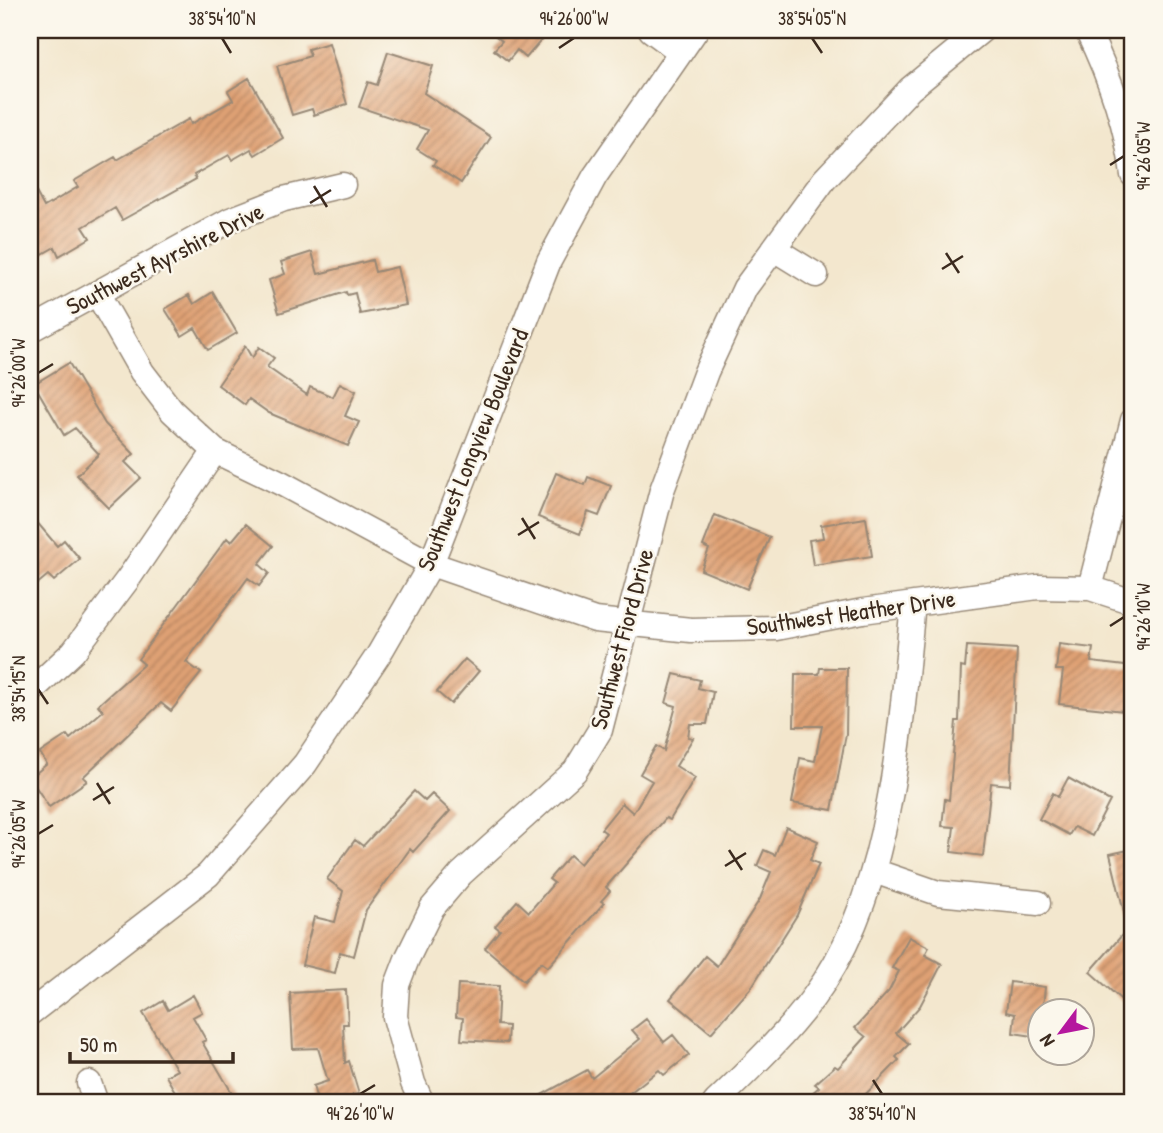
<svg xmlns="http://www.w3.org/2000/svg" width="1163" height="1133" viewBox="0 0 1163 1133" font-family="'Patrick Hand',sans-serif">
  <defs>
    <pattern id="building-hatch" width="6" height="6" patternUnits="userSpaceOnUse" patternTransform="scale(1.75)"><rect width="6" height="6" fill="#dfa174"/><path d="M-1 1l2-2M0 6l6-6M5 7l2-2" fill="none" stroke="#b6835f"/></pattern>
  </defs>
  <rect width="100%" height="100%" fill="#fbf7ec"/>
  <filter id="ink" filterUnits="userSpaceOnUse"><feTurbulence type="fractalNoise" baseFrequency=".0143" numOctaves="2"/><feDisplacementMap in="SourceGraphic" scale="14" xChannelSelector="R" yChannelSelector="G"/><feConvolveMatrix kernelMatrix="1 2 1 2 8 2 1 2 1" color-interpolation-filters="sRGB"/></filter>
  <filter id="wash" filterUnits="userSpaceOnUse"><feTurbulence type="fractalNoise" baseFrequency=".00686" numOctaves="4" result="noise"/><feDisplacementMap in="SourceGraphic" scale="28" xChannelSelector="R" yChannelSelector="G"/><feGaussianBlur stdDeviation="1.57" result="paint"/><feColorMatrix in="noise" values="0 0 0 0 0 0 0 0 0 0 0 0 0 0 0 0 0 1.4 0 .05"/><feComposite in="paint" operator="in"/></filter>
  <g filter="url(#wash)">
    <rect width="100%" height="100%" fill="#f3e7ce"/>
    <g id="blocks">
      <path fill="url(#building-hatch)" d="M488 30H550L526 58 517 50 508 61 494 50 502 41Z
        M329 43 347 104 314 115 312 109 292 115 277 66 310 56 308 49Z
        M388 52 433 66 424 93 491 137 461 183 433 165 436 161 417 149 428 130 359 107 368 82 377 85Z
        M249 78 283 138 255 155 251 149 232 160 229 155 194 175 196 179 122 220 115 208 83 227 90 238 59 256 55 247 30 261V181L44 207 78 187 74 181 115 157 117 160 189 119 191 124 233 100 228 91Z
        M312 252 318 274 372 260 375 272 397 267 406 305 360 314 355 293 347 295 346 292 279 313 269 280 285 274 281 262Z
        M213 292 237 333 208 350 195 328 182 336 165 309 189 295 194 304Z
        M245 346 252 358 259 347 274 358 267 367 307 395 310 387 333 397 340 383 356 391 345 416 359 422 348 446 269 413 249 399 245 405 218 385Z
        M69 363 105 424 134 454 125 462 141 478 109 508 77 475 99 454 75 428 64 435 34 384Z
        M556 473 585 485 588 477 611 486 599 516 588 512 580 534 538 517Z
        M30 514 57 546 64 540 80 559 54 581 48 575 30 590Z
        M715 515 770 537 747 589 701 570 709 549 703 546Z
        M866 518 872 556 813 565 809 540 823 538 821 525Z
        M246 524 273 546 259 564 269 573 259 586 248 578 186 662 201 673 171 711 161 703 83 777 87 781 49 807 30 778 47 764 40 753 67 735 70 739 103 711 98 705 144 664 138 659 227 538 231 542Z
        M1059 644 1093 648 1091 662 1133 667V712L1059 704 1063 670H1056Z
        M967 646 1017 649 1010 785 991 783 983 856 951 852 954 827 942 826 945 799 949 800 956 721H959L961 667 965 668Z
        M465 659 479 671 451 704 437 692Z
        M820 668H847L846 734 832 810 792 803 800 758 815 761 822 726H794L795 674H819Z
        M674 674 700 680 698 688 713 692 707 724H690L688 737 693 738 676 766 695 778 670 820 666 818 606 887 610 891 601 901 604 903 548 967 541 962 524 981 485 948 500 930 495 926 517 901 529 912 554 883 549 879 570 855 580 864 606 833 601 829 622 803 633 813 652 781 640 774 656 746 664 751 676 706 666 703Z
        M1068 778 1110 801 1092 836 1074 827 1069 835 1039 819 1053 793 1058 797Z
        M414 791 425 801 432 794 450 811 413 852 410 849 366 910 354 956 340 952 335 973 302 965 314 917 335 922 343 891 327 879 355 840 363 846Z
        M786 827 818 841 810 860 819 864 797 915 751 988 711 1033 670 999 705 956 717 966 760 899 771 872 757 866 764 850 775 855Z
        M1133 849V923L1127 924 1110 854Z
        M1123 934 1133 943V994L1125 1003 1090 972Z
        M909 937 929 947 925 955 942 964 920 1006 896 1033 909 1044 896 1057 899 1060 857 1103H801L819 1087 815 1084 835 1066 838 1068 866 1037 855 1028 889 991 899 971 892 968Z
        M1010 982 1045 987 1040 1037 1013 1033 1015 1014 1006 1012Z
        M458 984 499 986 497 1025 508 1026 507 1043 461 1040 463 1018 456 1017Z
        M346 990 348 1024H343L345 1063 349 1061 359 1094 353 1095 356 1103H318L313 1086 328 1081 318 1048 293 1049 290 993Z
        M193 995 202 1012 193 1017 206 1040 202 1042 238 1103H196L192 1096 181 1102 166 1076 177 1070 143 1013 163 1001 168 1010Z
        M646 1019 664 1042 673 1035 689 1055 664 1075 659 1070 617 1103H527L587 1070 592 1078 640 1039 632 1030Z"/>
    </g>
  </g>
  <g filter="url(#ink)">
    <use href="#blocks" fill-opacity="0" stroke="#978876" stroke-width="2"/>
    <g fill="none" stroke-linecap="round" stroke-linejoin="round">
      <g stroke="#978876" stroke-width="27">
        <path id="street" d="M651 30 681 52
          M1087 30C1109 75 1127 125 1133 175
          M774 249 816 275
          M97 293 142 372 172 411 215 451 281 483 431 564 595 620 691 630 776 628 863 611 1038 587 1090 588 1133 602
          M30 330 230 220 284 199 343 185
          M1090 588 1133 420
          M30 692 73 652 128 579 215 451
          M874 871 938 893 1038 903
          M30 1013 208 875 305 764 379 654 431 564 549 261 595 176 696 30
          M89 1083 96 1103
          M422 1103 413 1083 395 1017 397 985 407 959 432 908 461 874 575 771 600 730 662 490 706 372 745 288 824 180 910 89 982 30
          M715 1103C749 1070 784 1037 813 998 892 892 900 731 913 604"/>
      </g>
      <use href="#street" stroke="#fff" stroke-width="24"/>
    </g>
  </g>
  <path fill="none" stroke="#3b2a1e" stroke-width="2.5" d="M222 38 231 53M812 38 822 53M559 48 574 38M1110 165 1124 156M314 186 327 207M310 203 331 190M946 253 959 273M942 269 963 256M38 373 53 364M522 518 535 539M518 535 539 522M1110 626 1124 617M38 689 48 704M97 783 110 804M93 800 114 787M38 834 53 825M729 850 742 870M725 866 746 853M873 1080 882 1094M360 1094 375 1085"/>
  <g text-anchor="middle" stroke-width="5" stroke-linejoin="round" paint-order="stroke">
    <g font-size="24" fill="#3b2a1e" stroke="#fbf7ec">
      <text transform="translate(165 259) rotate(-27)" y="8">Southwest Ayrshire Drive</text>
      <text transform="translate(473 450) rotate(-68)" y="8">Southwest Longview Boulevard</text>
      <text transform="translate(851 613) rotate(-8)" y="8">Southwest Heather Drive</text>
      <text transform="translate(622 639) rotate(-75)" y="8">Southwest Fiord Drive</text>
    </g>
  </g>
  <rect width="1163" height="1133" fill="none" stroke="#fbf7ec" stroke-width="77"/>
  <g transform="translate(1061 1032) rotate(238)"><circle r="33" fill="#fbf7ec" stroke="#aea59a" stroke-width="2"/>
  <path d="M0-5L12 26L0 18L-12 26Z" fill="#b5179e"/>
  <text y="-10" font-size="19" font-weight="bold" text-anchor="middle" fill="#3b2a1e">N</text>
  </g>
  <path d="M70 1052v10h163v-10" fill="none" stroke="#3b2a1e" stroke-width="3.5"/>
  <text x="80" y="1052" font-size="21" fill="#3b2a1e" stroke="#fbf7ec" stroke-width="5" paint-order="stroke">50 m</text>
  <rect x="38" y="38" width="1086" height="1056" fill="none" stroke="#3b2a1e" stroke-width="2.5"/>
  <g font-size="18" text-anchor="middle" fill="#3b2a1e">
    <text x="222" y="25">38°54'10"N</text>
    <text x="574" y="25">94°26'00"W</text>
    <text x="812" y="25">38°54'05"N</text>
    <text transform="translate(1144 156) rotate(-90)" y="6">94°26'05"W</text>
    <text transform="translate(19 373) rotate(-90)" y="6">94°26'00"W</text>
    <text transform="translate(1144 617) rotate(-90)" y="6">94°26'10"W</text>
    <text transform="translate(19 689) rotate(-90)" y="6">38°54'15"N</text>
    <text transform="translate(19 834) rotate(-90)" y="6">94°26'05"W</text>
    <text x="360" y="1120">94°26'10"W</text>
    <text x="882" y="1120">38°54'10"N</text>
  </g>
</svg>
